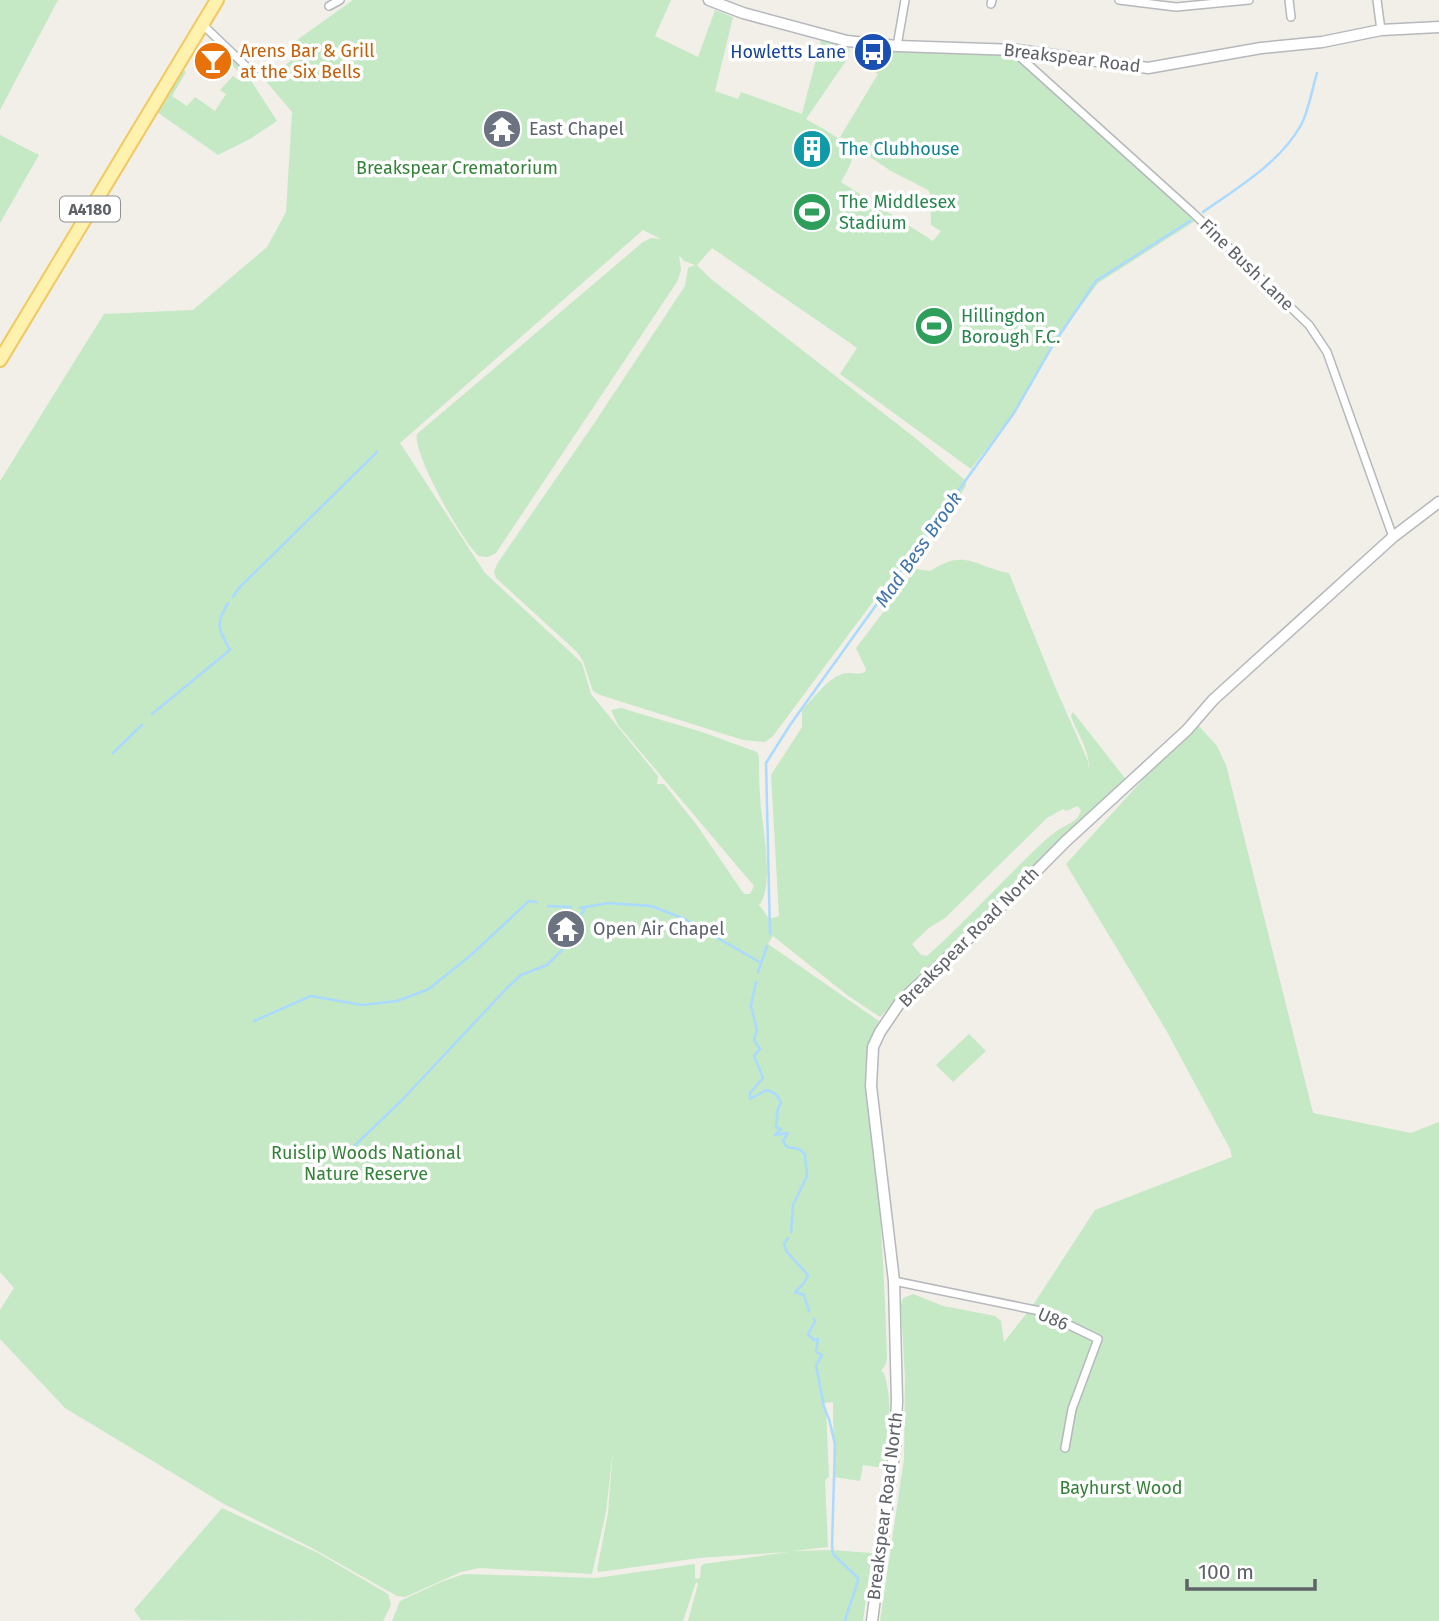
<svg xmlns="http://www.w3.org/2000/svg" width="1439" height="1621" viewBox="0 0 1439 1621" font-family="'Fira Sans',sans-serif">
  <rect width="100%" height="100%" fill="#f1efe8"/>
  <path fill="#c5e8c5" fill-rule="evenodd" d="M0 0H58L0 110Z
    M353 0H671L655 36 698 57 715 10 733 17 715 91 738 99 741 92 802 114 821 40 850 49 848 58 806 119C819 127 857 144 851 162 849 169 844 176 841 182L933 241 941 231 931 225 930 193 928 190 891 171 840 137 878 74 856 60 863 51 1011 53 1195 221 1098 283 1055 341 1014 413 971 469 840 374 857 348 853 345 712 248 697 265 711 279 914 437 966 481V486L959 496 895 572 773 736 765 742 743 740 600 695 593 691 583 661 577 652 496 578 494 572 497 564 593 425 685 286 688 268 695 265 684 261 679 255 681 270 677 282 496 553 488 557 479 556C463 543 412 453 417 434L643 242 651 238 661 239 643 230 400 443 485 573 582 663 591 694 658 776 657 784H664L696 824 744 894H750L754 886 618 725 611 710 621 708 631 711 702 732 757 752 759 757C759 770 759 783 760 795 761 822 775 882 760 904L758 903 769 919 779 916 771 775 802 727V710C814 698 826 680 842 674 850 671 857 676 865 672L866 669 856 648 916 569 930 571C966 548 973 566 1009 573L1056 689 1088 761V769C1092 754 1076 731 1071 716L1073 712 1128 782 1088 817 880 1017 847 995 773 936 768 944 879 1021C851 1072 874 1124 878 1179 882 1238 885 1297 887 1356L886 1364 881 1371 884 1373C894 1404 888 1437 884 1468L863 1465 860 1481 834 1477 833 1402 823 1403 826 1408 829 1477 825 1480 828 1547 791 1551 831 1550 872 1553 863 1621H688L698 1584 696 1582 683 1621H392L400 1601 441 1582 464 1574 596 1578 695 1564V1578L697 1579 700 1578 701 1566 704 1564 788 1552 699 1558 599 1572 597 1570 608 1513 613 1449 606 1512 592 1574 479 1568 461 1572 405 1597 397 1596 310 1547 224 1504 65 1408 0 1339V1310L14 1288 0 1272V481L104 314 193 310 267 247 286 212 292 112 265 80 300 54 293 43ZM1078 806 1081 811C1077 823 1066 824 1057 831 1051 835 1045 840 1040 845 1002 881 966 921 927 956L921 955 912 944 929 928 945 918 1047 818 1063 809 1066 811Z
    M224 50 248 76 277 121 250 139 218 155 157 112 184 70 186 72 172 96 187 106 195 97 215 111 226 94 220 90 233 76 238 80 242 75 221 54Z
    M0 135 39 155 0 223Z
    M1198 725 1217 746 1226 765 1313 1113 1411 1133 1439 1122V1621H880L904 1459 905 1378 901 1305 903 1298 913 1294 943 1306 995 1316 1001 1321 1004 1342 1033 1305 1095 1210 1232 1157 1230 1149 1166 1030 1066 864 1147 775Z
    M969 1034 986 1051 953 1082 936 1065Z
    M222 1508 318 1553 388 1594 391 1605 383 1621 141 1620 134 1610Z"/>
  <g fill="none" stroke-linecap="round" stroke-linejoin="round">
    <path stroke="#aadaff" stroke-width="2.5" d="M1203 212C1237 188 1280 163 1301 125 1309 110 1312 89 1317 73
      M233 597 239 588 377 452
      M152 714 230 650C218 628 215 625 228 603
      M113 753 142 725
      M548 906 571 907
      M580 908 608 903 651 906 685 919 761 963
      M580 917 585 908
      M770 934 766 763 790 725 1014 413 1053 345 1096 281 1190 221
      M758 972 767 946
      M756 982 751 1006 757 1030 754 1040 760 1049 754 1056 763 1078 750 1093V1099L766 1090C774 1092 778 1095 781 1103L778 1108 776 1127 781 1129 775 1135 788 1133 783 1141 787 1147 799 1149 805 1154 807 1176 793 1205 791 1232
      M254 1021 311 996 362 1005 397 1001 429 989 471 955 529 901 536 902
      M349 1151 402 1100 507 988 521 975 547 965 563 949 576 930
      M788 1238 784 1244 787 1252 808 1275 804 1283 795 1292 804 1295 809 1311
      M814 1319 815 1322 808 1334 814 1340 818 1339 816 1352 822 1355 816 1365 824 1407 829 1419 835 1444 832 1546 833 1554 858 1578C857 1589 848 1607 845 1621"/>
    <g stroke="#b5b8bc" stroke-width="10">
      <path id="minor" d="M1119 0 1176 7 1249 0
        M1289 0 1291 17
        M1377 0 1381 30
        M991 4 992 0
        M329 6 340 0
        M202 24 253 73
        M897 46 905 0
        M1017 50 1020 57 1193 213 1309 325 1327 352 1393 537
        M894 1281 1040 1311 1098 1339 1072 1409 1065 1448"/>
    </g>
    <g stroke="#b5b8bc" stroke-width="13">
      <path id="tertiary" d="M709 0 743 13 847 41 897 46 1017 50 1148 68 1261 48 1322 42 1381 30 1439 27
        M872 1621 895 1446 897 1401 894 1281 871 1086 873 1047 880 1032 901 1001 982 926 1065 842 1187 730 1213 700 1393 537 1439 502"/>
    </g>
    <g stroke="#f2c960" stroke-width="16">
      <path id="primary" d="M0 360 217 0"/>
    </g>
    <use href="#minor" stroke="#fff" stroke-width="7"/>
    <use href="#tertiary" stroke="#fff" stroke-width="10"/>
    <use href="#primary" stroke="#fff2af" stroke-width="12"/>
  </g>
  <defs>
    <g id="bus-disc" transform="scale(2.0125)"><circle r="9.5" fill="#1a4fb4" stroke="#fff"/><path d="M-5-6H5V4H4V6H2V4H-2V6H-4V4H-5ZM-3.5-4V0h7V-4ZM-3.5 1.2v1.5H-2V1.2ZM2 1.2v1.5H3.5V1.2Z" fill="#fff"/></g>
    <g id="bar-disc" transform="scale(2.0125)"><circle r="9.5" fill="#e8710a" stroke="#fff"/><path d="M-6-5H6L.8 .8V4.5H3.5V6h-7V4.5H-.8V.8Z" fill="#fff"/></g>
    <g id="temple-disc" transform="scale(2.0125)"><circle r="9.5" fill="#6b7280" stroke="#fff"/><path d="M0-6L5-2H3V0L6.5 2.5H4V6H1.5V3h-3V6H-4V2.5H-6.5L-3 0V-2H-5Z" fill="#fff"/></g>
    <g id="building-disc" transform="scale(2.0125)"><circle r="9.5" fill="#0f9aa8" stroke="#fff"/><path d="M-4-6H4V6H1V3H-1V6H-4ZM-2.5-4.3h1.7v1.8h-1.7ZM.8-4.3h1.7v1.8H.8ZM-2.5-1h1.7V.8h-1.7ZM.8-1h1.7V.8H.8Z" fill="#fff"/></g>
    <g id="stadium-disc" transform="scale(2.0125)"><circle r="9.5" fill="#2e9e5b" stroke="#fff"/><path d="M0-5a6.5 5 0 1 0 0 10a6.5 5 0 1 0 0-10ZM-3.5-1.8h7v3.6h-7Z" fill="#fff"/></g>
  </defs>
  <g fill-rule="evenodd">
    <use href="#bus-disc" x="873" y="52"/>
    <use href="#bar-disc" x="213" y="61"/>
    <use href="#temple-disc" x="502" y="129"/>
    <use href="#building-disc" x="812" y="149"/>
    <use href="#stadium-disc" x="812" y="212"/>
    <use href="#stadium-disc" x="934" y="326"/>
    <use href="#temple-disc" x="566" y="929"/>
  </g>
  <g text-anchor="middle" stroke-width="7" stroke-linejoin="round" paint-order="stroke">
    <rect fill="#fff" stroke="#8f9295" stroke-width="2" x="60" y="196.5" width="60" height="25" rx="5"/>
    <g font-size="16" font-weight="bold" fill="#5f6368">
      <text x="90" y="215">A4180</text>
    </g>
    <g font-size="18" fill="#c56008" stroke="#fff" text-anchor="start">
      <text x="240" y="57">Arens Bar &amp; Grill<tspan x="240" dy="21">at the Six Bells</tspan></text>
    </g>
    <g font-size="18" fill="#164399" stroke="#fff" text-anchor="end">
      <text x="846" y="58">Howletts Lane</text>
    </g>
    <g font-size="18" fill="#5f6368" stroke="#fff">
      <text transform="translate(1072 58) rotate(7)" y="6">Breakspear Road</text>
      <text transform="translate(1247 265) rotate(44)" y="6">Fine Bush Lane</text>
      <text transform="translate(969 937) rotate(-45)" y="6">Breakspear Road North</text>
      <text transform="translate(1053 1319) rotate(23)" y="6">U86</text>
      <text transform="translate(885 1506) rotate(-83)" y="6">Breakspear Road North</text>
    </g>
    <g font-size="18" fill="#5b616d" stroke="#fff" text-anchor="start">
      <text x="529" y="135">East Chapel</text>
      <text x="593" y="935">Open Air Chapel</text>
    </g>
    <g font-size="18" fill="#0d838f" stroke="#fff" text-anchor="start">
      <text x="839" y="155">The Clubhouse</text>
    </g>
    <g font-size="18" fill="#348238" stroke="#fff">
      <text x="457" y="174">Breakspear Crematorium</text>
      <text x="366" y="1159">Ruislip Woods National<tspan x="366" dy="21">Nature Reserve</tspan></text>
      <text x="1121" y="1494">Bayhurst Wood</text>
    </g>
    <g font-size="18" fill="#27864d" stroke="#fff" text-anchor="start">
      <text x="839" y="208">The Middlesex<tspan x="839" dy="21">Stadium</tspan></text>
      <text x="961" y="322">Hillingdon<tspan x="961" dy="21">Borough F.C.</tspan></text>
    </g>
    <g font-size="19" font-style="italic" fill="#4174aa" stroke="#fff">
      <text transform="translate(918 549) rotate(-55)" y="7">Mad Bess Brook</text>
    </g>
  </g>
  <path d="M1187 1579v10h128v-10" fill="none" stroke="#5f6368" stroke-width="3.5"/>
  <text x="1198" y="1579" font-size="21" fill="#5f6368" stroke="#ffffff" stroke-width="5" paint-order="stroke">100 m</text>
</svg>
